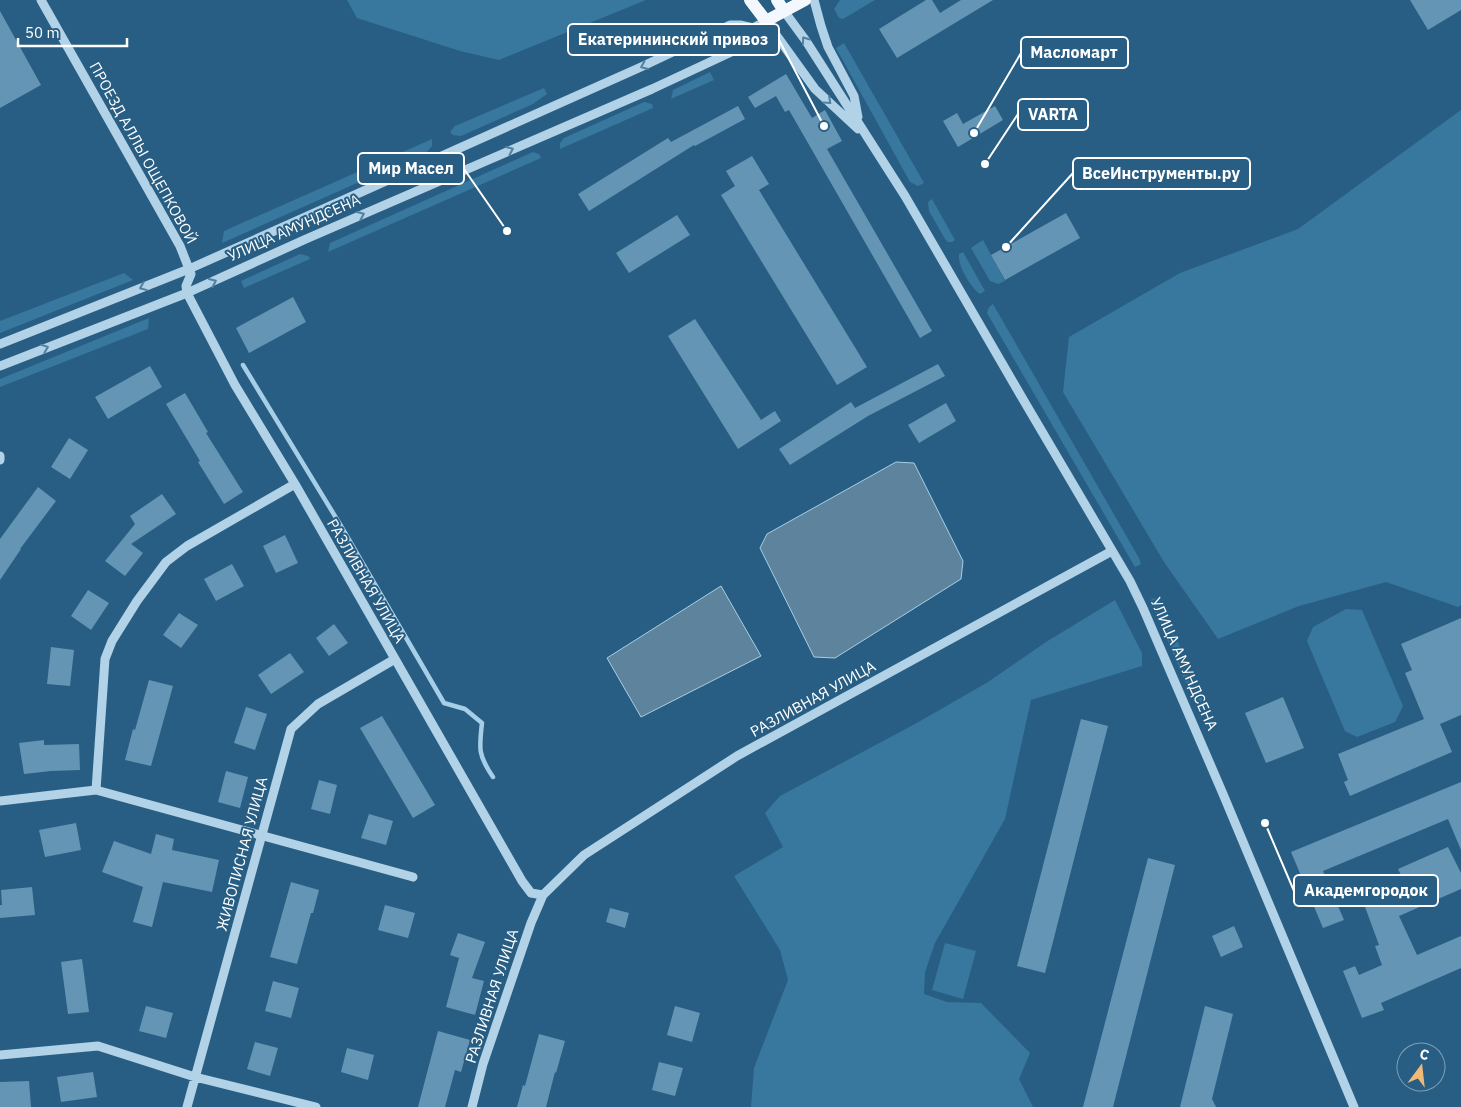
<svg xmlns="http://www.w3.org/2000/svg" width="1461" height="1107" viewBox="0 0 1461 1107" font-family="'IBM Plex Sans',sans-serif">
  <rect width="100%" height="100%" fill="#285e83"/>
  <path fill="#38779e" d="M347 0H646L499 60 460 51 357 18Z
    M840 0H875L843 19 839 18 834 9Z
    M844 43 924 183 918 186 910 182 836 48Z
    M710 72 714 80 671 99 673 90Z
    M544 88 547 94 533 104 461 136 453 135 450 132 455 126Z
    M644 102 652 104 653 108 560 149V143L564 138Z
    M1461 110V605L1458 607 1386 582 1299 606 1218 639 1164 562 1063 392 1069 337 1180 273 1298 229Z
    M432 139V146L427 152 222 243 224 231Z
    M533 152 539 154 541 158 328 252 330 243Z
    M932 199 955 240 952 242H948L945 239 929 211 928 202Z
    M983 240 1005 281 998 284 990 281 971 248Z
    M963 252 985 291 980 294C971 288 957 265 959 254Z
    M300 254 308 256 310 259 244 288 241 281Z
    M124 273 133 280 0 333V321Z
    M993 304 1139 558 1141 564 1135 567 987 313 989 307Z
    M149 318 148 329 0 387V379Z
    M1158 597 1206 706 1197 709 1150 600Z
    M1115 600 1142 653V666L1031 700 1005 819 935 943 925 972 924 994 947 1002 981 1003 1030 1053 1019 1079 1033 1107H751L754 1068 788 980 780 950 734 876 783 847 765 813 780 796 915 724 988 682 1046 642Z
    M1346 609 1362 610 1403 706 1395 722 1357 737 1345 731 1307 641 1313 627Z
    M945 943 976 951 963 999 932 990Z"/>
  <path fill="#5e849d" stroke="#a6cfe7" d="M896 462 914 463 963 561 961 579 835 658 814 657 760 548 767 534Z
    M721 586 761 656 641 717 607 658Z"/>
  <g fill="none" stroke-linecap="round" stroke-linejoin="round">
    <path stroke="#a6cfe7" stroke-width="4.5" d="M243 365 341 526 444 703 465 709 482 723C479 749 478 755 493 777"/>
  </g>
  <path fill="#6495b4" d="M926 0H932L940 13 961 0H993L897 58 879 29Z
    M1410 0H1461V10L1428 30Z
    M0 11 41 85 0 108Z
    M786 74 812 118 825 110 842 141 827 149 932 331 920 338 789 110 785 112 776 96 755 108 748 97Z
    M738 106 745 119 695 146 694 145 589 211 578 194 668 138 671 142Z
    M995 106 1003 120 958 147 943 121 957 113 963 124Z
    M752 156 769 184 759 190 867 367 837 385 721 195 735 186 726 171Z
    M1066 213 1080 238 1005 280 991 255Z
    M677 215 690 235 629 273 616 253Z
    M293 297 306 322 249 353 236 328Z
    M695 319 761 420 775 411 781 421 738 449 668 336Z
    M938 364 945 376 868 416 790 465 779 449 851 402 855 408Z
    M150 366 162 387 108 419 95 397Z
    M185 393 208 432 206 433 243 492 224 504 198 462 200 461 166 404Z
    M946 403 956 421 919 443 908 425Z
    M69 438 88 450 70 479 51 467Z
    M38 487 56 501 20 549H21L0 580V539Z
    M162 494 176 514 131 544 143 553 125 576 105 561 135 524 130 516Z
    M285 535 298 563 276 573 263 546Z
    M232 564 244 586 216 601 204 579Z
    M88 590 109 603 91 630 71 616Z
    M179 613 198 625 181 648 163 635Z
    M1461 618V715L1440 724 1452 752 1350 796 1344 782 1348 780 1338 754 1424 719 1405 673 1412 670 1401 644Z
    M334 624 348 643 329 656 316 638Z
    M51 647 74 650 70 686 47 684Z
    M290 653 304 672 271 694 258 675Z
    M149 680 173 686 151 766 125 760 133 729 135 730Z
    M1283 697 1304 748 1266 763 1245 713Z
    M246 707 267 714 255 750 234 743Z
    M382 716 435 805 413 818 360 728Z
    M1081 719 1108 726 1045 973 1017 966Z
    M44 740V745L79 744 80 770 51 771 24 774 19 743Z
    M226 771 248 777 240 808 218 802Z
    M319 780 337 785 330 814 311 809Z
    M1461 782V850L1448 819 1323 871 1344 920 1323 928 1291 852Z
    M369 814 393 821 386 845 361 838Z
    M76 823 81 850 45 857 39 830Z
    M156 834 174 839 172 850 219 860 212 892 163 882 152 927 133 922 143 887 102 872 114 841 151 854Z
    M1448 847 1461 873V889L1399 916 1417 955 1461 936V968L1381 1003 1384 1010 1362 1018 1343 971 1355 966 1359 975 1382 965 1375 946 1379 945 1361 896 1403 879 1398 869Z
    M1148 858 1175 865 1113 1107H1083Z
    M291 882 319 890 313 913H311L297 964 270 957Z
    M32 887 35 915 0 918V905H2L1 890Z
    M385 905 415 913 408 938 378 930Z
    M610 908 629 913 625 928 606 922Z
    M1234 926 1243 947 1221 957 1212 936Z
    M458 933 485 942 472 978 484 981 475 1015 446 1007 459 958 450 955Z
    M82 959 89 1012 68 1014 61 962Z
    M273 981 299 988 291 1018 265 1011Z
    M146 1006 173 1013 166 1038 139 1031Z
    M675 1006 700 1013 692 1042 667 1035Z
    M1205 1006 1233 1014 1212 1099 1216 1107H1180Z
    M438 1031 470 1040 461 1072 455 1070 445 1107H418Z
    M539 1034 565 1041 556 1073 555 1072 546 1107H517L523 1085 525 1086Z
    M255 1042 278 1048 270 1076 247 1069Z
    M347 1048 374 1055 368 1080 341 1072Z
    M659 1062 683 1068 675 1096 652 1090Z
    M93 1072 97 1097 61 1102 57 1077Z
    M29 1081 31 1107H0V1082Z"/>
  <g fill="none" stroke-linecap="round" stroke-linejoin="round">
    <path stroke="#b1d2e7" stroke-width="9" d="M41 0 180 246 191 274 186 286 187 293 235 385 295 484 522 881 531 893 543 895
      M814 0 821 26 828 47 854 96 858 117
      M784 11 806 41 905 196 1024 401 1130 581 1143 608 1223 794 1354 1107
      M0 344 189 269 641 67 730 25H740L753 28
      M0 366 187 293 306 239 652 89 742 47 748 40 753 28 766 21 815 89 858 129
      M0 456V460
      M96 790 105 659 112 641 137 601 166 562 187 546 295 484
      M0 801 96 790 413 877
      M0 1055 98 1046 195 1077 316 1107
      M187 1107 291 729 318 704 395 659
      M472 1107 483 1064 531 923 543 895 584 855 737 756 1112 551"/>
    <path stroke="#f2f8fd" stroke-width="12" d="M750 0 766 21 805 0
      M777 0 784 11"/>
  </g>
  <defs><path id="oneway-chevron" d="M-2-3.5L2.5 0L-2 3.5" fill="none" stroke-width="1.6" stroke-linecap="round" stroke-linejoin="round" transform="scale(1.25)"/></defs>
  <g stroke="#5181a1">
    <use href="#oneway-chevron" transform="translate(805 40) rotate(-125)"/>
    <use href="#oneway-chevron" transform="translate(644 66) rotate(156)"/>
    <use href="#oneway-chevron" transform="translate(828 101) rotate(42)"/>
    <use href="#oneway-chevron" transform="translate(510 150) rotate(-24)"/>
    <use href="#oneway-chevron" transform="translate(361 215) rotate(-23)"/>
    <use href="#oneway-chevron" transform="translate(213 282) rotate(-25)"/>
    <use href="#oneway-chevron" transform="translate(143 287) rotate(158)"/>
    <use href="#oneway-chevron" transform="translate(45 348) rotate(-21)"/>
  </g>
  <g text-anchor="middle" stroke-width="4" stroke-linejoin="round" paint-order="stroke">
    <g font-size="15" fill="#fff" stroke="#285e83">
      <text transform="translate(143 153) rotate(61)" y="5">ПРОЕЗД АЛЛЫ ОЩЕПКОВОЙ</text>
      <text transform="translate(294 228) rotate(-24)" y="5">УЛИЦА АМУНДСЕНА</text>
      <text transform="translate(366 581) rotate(60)" y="5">РАЗЛИВНАЯ УЛИЦА</text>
      <text transform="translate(1184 664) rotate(66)" y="5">УЛИЦА АМУНДСЕНА</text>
      <text transform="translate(813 699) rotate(-29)" y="5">РАЗЛИВНАЯ УЛИЦА</text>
      <text transform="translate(242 854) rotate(-75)" y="5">ЖИВОПИСНАЯ УЛИЦА</text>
      <text transform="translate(492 996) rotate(-72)" y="5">РАЗЛИВНАЯ УЛИЦА</text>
    </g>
  </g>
  <path fill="none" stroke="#fff" stroke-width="2" d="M824 126L779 40M974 133L1021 53M985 164L1018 114M507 231L464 169M1006 247L1073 173M1265 823L1294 891"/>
  <g fill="#fff" stroke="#285e83" stroke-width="2">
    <circle cx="824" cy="126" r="5"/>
    <circle cx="974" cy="133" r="5"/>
    <circle cx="985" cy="164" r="5"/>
    <circle cx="507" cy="231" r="5"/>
    <circle cx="1006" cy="247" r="5"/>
    <circle cx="1265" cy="823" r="5"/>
  </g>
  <g fill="#285e83" stroke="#fff" stroke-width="2">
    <rect x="568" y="24" width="211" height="31" rx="5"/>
    <rect x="1021" y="37" width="107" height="31" rx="5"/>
    <rect x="1018" y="99" width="70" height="31" rx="5"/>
    <rect x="358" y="153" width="106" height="31" rx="5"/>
    <rect x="1073" y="158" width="177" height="31" rx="5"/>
    <rect x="1294" y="875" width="144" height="31" rx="5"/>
  </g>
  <g font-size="16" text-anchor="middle" font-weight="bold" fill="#fff">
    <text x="673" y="45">Екатерининский привоз</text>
    <text x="1074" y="58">Масломарт</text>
    <text x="1053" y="120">VARTA</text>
    <text x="411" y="174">Мир Масел</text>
    <text x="1161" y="179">ВсеИнструменты.ру</text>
    <text x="1366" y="896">Академгородок</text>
  </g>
  <g transform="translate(1421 1067) rotate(15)"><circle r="24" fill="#285e83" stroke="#7e9eb5"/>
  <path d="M0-4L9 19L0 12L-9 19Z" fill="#efb977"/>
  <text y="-8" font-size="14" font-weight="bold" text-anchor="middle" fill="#ffffff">С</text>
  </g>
  <path d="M18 38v8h109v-8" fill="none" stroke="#ffffff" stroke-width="2.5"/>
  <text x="25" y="38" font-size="15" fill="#ffffff" stroke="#285e83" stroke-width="4" paint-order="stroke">50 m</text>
</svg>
